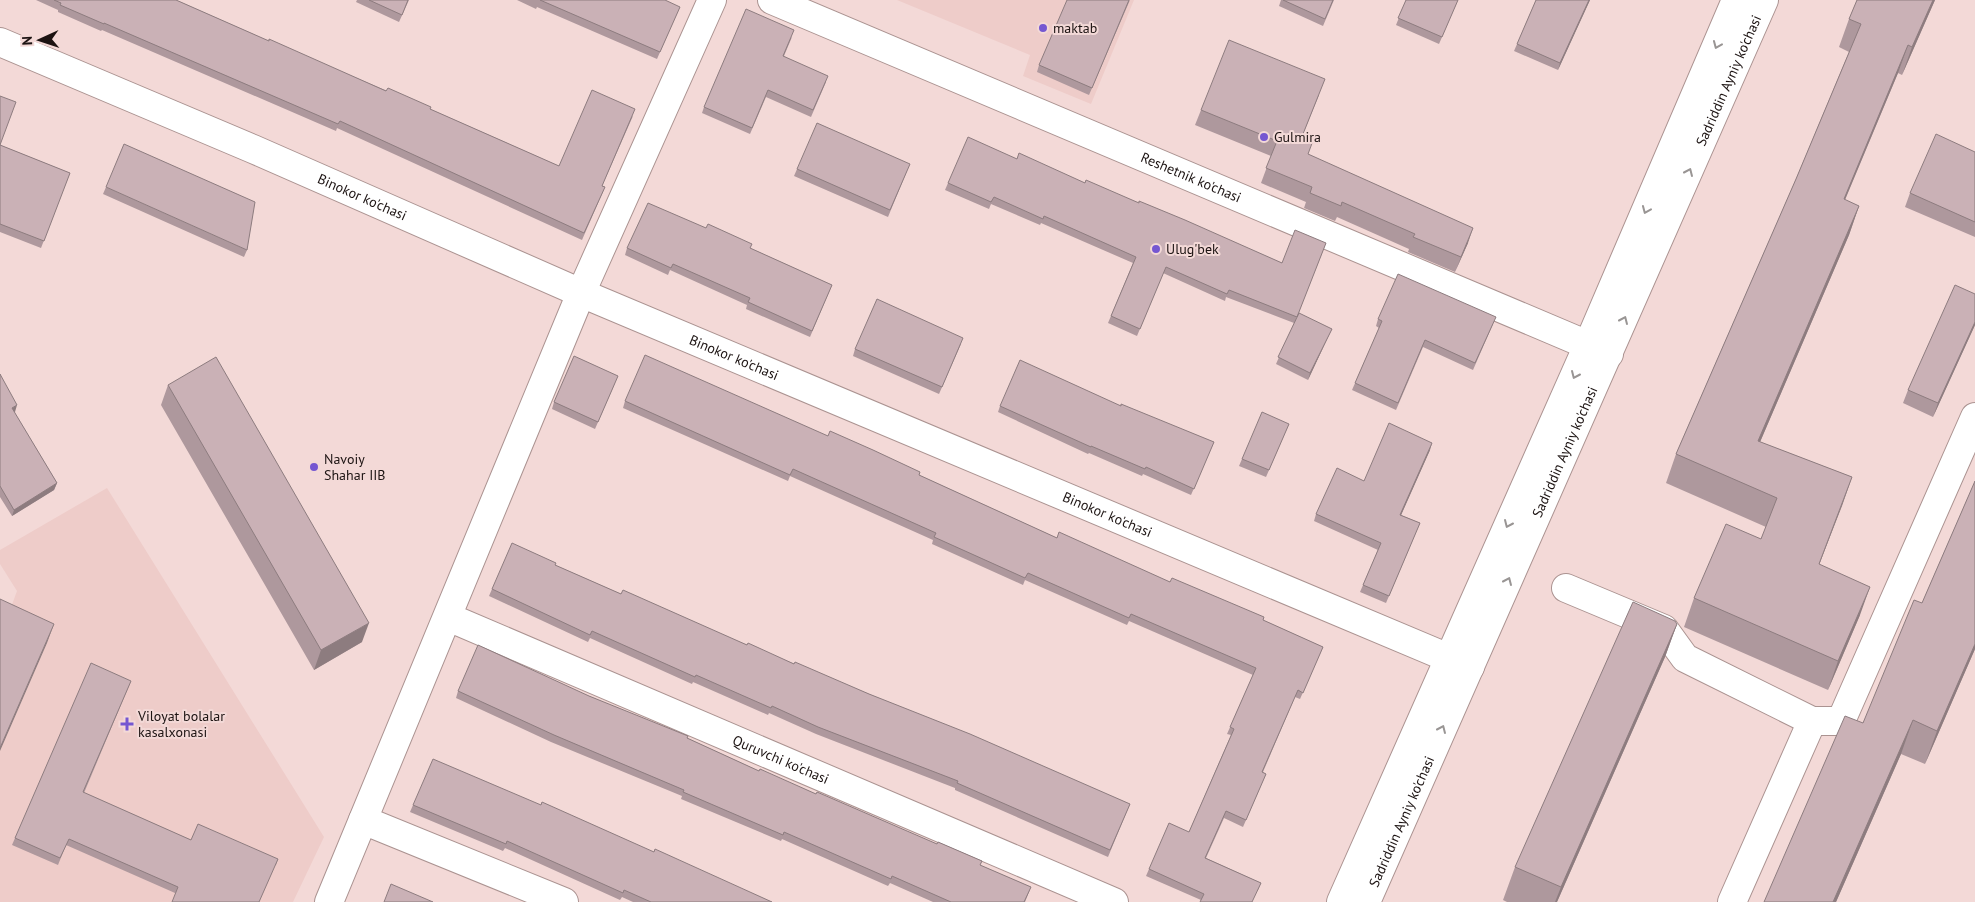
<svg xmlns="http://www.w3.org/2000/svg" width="1975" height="902" viewBox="0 0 1975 902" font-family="'PT Sans',sans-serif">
  <rect width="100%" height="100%" fill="#f3d9d7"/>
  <path fill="#eeccc9" d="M897 0H1134L1091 104 1023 76 1030 55Z
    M107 488 324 837 293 902H0V607L10 610 17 591 0 564V550Z"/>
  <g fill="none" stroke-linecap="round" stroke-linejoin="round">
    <g stroke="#ab9391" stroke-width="30">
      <g id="street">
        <path id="s1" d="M772 0 1609 354"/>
        <path id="s2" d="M0 42 253 149 581 293 1470 667"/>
        <path d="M1566 588 1664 629 1685 658 1812 721H1841L1975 417"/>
        <path id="s3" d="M448 617 1114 902"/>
        <path d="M363 820 564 902"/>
        <path d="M329 902 581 293 712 0"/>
        <path d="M1732 902 1812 721"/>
      </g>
    </g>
    <g stroke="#ab9391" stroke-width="30">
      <g id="secondary">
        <path d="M1341 902 1588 345 1736 0"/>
        <path id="s4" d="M1366 902 1764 0"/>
      </g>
    </g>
    <use href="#street" stroke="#fff" stroke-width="28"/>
    <use href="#secondary" stroke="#fff" stroke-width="28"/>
  </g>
  <path fill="#ae989d" d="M36 0H176L269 41 430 109 559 166 633 116 602 186 605 187 602 194 582 240 337 128 336 131 102 30 101 31 58 12V10Z
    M357 0H409L399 22 356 2Z
    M517 0H665L677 13 657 59 537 7 536 9Z
    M1130 0 1089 95 1037 72 1039 65Z
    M1281 0H1334L1323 26 1279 6Z
    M1406 0H1458L1439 44 1396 25Z
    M1536 0H1590L1558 70 1514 51Z
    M1857 0H1935L1902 75 1898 73 1845 200 1859 206 1849 235 1760 442 1852 477 1819 565 1860 615 1828 690 1684 627 1694 598 1761 539 1766 527 1666 483 1676 454 1796 179 1849 52 1839 47 1849 19Z
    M792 37 784 56 826 82 811 117 766 97 750 134 702 113 704 107Z
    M1319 95 1303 134 1308 154 1468 243 1455 272 1408 252 1409 249 1337 217 1335 221 1304 208 1306 202 1261 183 1271 156 1195 125 1201 110Z
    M0 145 70 173 41 248 0 232Z
    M1975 152V237L1905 207 1910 193Z
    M1017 159 1085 183 1139 203 1282 263 1326 243 1296 319 1332 329 1329 335 1308 380 1276 364 1294 323 1226 297 1225 301 1163 273 1137 336 1108 323 1133 263 1041 223 1040 225 991 204 989 209 945 190 948 183Z
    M797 169 907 171 888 217 794 176Z
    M106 187 247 250 244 257 103 194Z
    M627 248H750L832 285 810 337 746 309 747 305 670 270 668 275 625 255Z
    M1975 294V325L1933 417 1903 403 1908 390Z
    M1378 319 1493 324 1473 370 1423 347 1396 410 1352 390 1379 328 1376 326Z
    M961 344 939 394 853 356 855 349Z
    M0 374 15 412H14L57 483 54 490 12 516 0 497Z
    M615 383 595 429 552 409 554 402Z
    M168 385 362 642 314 670 161 405Z
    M625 401 828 436 919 475 1057 538 1170 582 1263 620 1323 647 1300 699 1295 697 1263 772 1266 774 1243 827 1224 818 1206 858 1261 883 1258 890 1201 900 1146 876 1149 869 1189 832 1231 735 1227 734 1253 675 1129 621 1127 625 1025 580 1023 585 932 544 933 540 790 476 788 481 623 408Z
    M1000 406H1121L1214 442 1191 495 1143 474 1142 476 1089 453 1088 454 998 412Z
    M1289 424 1266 477 1239 466 1242 459Z
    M1430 450 1401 515 1420 523 1386 603 1360 592 1378 550 1314 521 1316 514 1364 481Z
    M1975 481V649L1925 764 1901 754 1836 902H1764L1863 723 1922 603Z
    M555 565 621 594 869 694 1130 804 1108 857 955 790V788L816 734 769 713 768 715 693 682 692 684 590 638 588 642 489 596 492 589Z
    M1677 624 1665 657 1557 902H1507L1503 900 1515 867Z
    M131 681 84 793 191 840 278 859 276 865 175 893 66 845 58 865 12 845 15 838Z
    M458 691 589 696 687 738 759 771 816 794 1031 887 1025 902H933L890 883 888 886 782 839 781 841 681 799 682 796 551 742 456 698Z
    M413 805 654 852 772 902H633L622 897 620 900 505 848 503 851 410 812Z"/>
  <path fill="#8d7c7f" d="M1589 0H1590L1558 70 1560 63Z
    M1933 0H1935L1902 75 1912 47Z
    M1908 45 1898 73 1833 228 1844 199Z
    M1859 206 1849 235 1748 470 1758 441Z
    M1473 228 1468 243 1455 272 1461 257Z
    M1975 322V325L1933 417 1938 403Z
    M1332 329 1329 335 1308 380 1310 373Z
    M17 405 15 412 9 415 12 408Z
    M1432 443 1430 450 1398 522 1400 515Z
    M1852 477 1842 506 1808 593Z
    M57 483 54 490 12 516 14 510Z
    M1870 587 1860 615 1828 690 1838 661Z
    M369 623 362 642 314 670 321 650Z
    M54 624 47 643 0 751V748Z
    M1677 624 1665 657 1557 902H1555L1561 887Z
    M1975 644V649L1925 764 1937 731Z
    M1913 720 1901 754 1836 902H1833Z"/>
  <path fill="#cab1b6" stroke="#8d7c7f" d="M54 0H176L269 41V39L386 91 388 88 431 107 430 109 559 166 592 90 635 109 602 186 605 187 584 233 340 121 338 124 104 23V24L60 5 61 3Z
    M369 0H408L402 15Z
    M540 0H665L680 7 660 52Z
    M1067 0H1129L1092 88 1039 65Z
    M1283 0H1333L1325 19Z
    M1406 0H1458L1442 37 1398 18Z
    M1536 0H1589L1560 63 1517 44Z
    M1857 0H1933L1912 47 1908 45 1844 199 1859 206 1758 441 1852 477 1819 564 1870 587 1838 661 1694 598 1726 524 1761 539 1777 498 1676 454 1796 179 1861 24 1849 19Z
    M746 9 794 30 783 56 828 76 813 110 768 90 752 128 704 107Z
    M1229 40 1325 79 1303 134 1314 138 1308 154 1473 228 1461 257 1413 237 1415 234 1342 202 1341 206 1310 193 1312 187 1266 168 1277 141 1201 110Z
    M0 96 16 102 0 145Z
    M817 123 910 164 890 210 797 169Z
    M1936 134 1975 152V222L1910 193Z
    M968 137 1017 159 1019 153 1085 183 1086 180 1139 203V201L1185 220 1282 263 1295 230 1326 243 1297 317 1229 290 1227 294 1166 267 1140 329 1111 316 1136 257 1044 216 1043 219 994 197 991 202 948 183Z
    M124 144 255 202 247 250 106 187Z
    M0 145 70 173 44 241 0 224Z
    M648 203 706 228 708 224 752 244 750 248 832 285 812 331 748 302 750 298 673 264 671 268 627 248Z
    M1398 274 1496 317 1475 363 1425 340 1398 403 1355 383 1382 321 1378 319Z
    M1955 285 1975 294V322L1938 403 1908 390Z
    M877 299 963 338 942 387 855 349Z
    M1299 313 1332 329 1310 373 1278 357Z
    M645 355 828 436 830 431 873 450 920 472 919 475 1057 538 1059 532 1170 582 1172 578 1264 617 1263 620 1323 647 1303 693 1298 690 1262 772 1266 774 1246 820 1226 811 1205 858 1261 883 1252 902H1200L1204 894 1149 869 1169 823 1189 832 1234 729 1230 727 1256 668 1131 614 1129 618 1028 573 1025 578 934 537 936 533 793 469 790 475 625 401Z
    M574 356 618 376 598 422 554 402Z
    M216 357 369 623 321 650 168 385Z
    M1020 360 1121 406V404L1214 442 1194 489 1146 467 1145 469 1091 446V447L1000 406Z
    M0 374 17 405 12 408 57 483 14 510 0 486Z
    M1262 412 1289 424 1269 470 1242 459Z
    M1389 423 1432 443 1400 515 1420 523 1389 596 1363 585 1381 543 1316 514 1337 468 1364 481Z
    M1975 481V644L1937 731 1913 720 1833 902H1764L1845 716 1863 723 1914 600 1922 603Z
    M512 543 556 563 555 565 621 594 623 590 747 645 748 643 794 664 795 662 869 694 970 734 1130 804 1110 850 957 783 958 781 818 727 772 706 771 708 696 675 695 677 592 631 590 635 492 589Z
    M0 599 54 624 0 748Z
    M1633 602 1675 621 1677 624 1561 887 1515 867Z
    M478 645 589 696 688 736 687 738 759 771 760 769 816 794 817 792 937 844 938 842 982 861 980 865 1031 887 1024 902H951L892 876 891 879 784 832 783 835 683 792 684 790 554 735 458 691Z
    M91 663 131 681 83 792 191 840 198 824 278 859 259 902H172L178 887 69 839 60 858 15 838Z
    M433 759 541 805 542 802 654 852 655 849 772 902H651L624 890 623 893 507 841 506 844 413 805Z
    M391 884 433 902H384Z"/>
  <defs><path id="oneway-chevron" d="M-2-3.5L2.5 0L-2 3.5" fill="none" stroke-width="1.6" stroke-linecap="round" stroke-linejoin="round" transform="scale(1.25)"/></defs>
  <g stroke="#999594">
    <use href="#oneway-chevron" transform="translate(1717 45) rotate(113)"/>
    <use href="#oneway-chevron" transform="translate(1689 172) rotate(-66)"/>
    <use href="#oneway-chevron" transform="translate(1646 210) rotate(113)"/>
    <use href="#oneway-chevron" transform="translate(1624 320) rotate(-66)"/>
    <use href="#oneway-chevron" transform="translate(1575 375) rotate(114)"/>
    <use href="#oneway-chevron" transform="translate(1508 524) rotate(114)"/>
    <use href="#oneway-chevron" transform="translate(1508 581) rotate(-66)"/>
    <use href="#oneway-chevron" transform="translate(1442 729) rotate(-66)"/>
  </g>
  <g fill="#7557d1" stroke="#f3d9d7" stroke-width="2">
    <circle cx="1043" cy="28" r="5"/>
    <circle cx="1264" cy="137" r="5"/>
    <circle cx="1156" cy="249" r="5"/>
    <circle cx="314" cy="467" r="5"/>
    <path d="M124.5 716.5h5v5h5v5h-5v5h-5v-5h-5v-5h5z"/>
  </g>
  <g text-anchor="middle" stroke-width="4" stroke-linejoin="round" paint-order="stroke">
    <g font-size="14" fill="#1c1312" stroke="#f3d9d7" text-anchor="start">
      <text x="1053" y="33">maktab</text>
      <text x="1274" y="142">Gulmira</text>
      <text x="1166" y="254">Ulug'bek</text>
      <text x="324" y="464">Navoiy<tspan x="324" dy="16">Shahar IIB</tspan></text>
      <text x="138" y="721">Viloyat bolalar<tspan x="138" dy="16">kasalxonasi</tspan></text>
    </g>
    <g font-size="14" fill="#1c1312" stroke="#f3d9d7">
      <text dy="5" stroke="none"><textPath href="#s4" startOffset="898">Sadriddin Ayniy ko'chasi</textPath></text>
      <text dy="5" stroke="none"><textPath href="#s1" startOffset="455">Reshetnik ko'chasi</textPath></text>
      <text dy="5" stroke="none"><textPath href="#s2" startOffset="394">Binokor ko'chasi</textPath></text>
      <text dy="5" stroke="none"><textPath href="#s2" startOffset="799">Binokor ko'chasi</textPath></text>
      <text dy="5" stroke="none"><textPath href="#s4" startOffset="492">Sadriddin Ayniy ko'chasi</textPath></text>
      <text dy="5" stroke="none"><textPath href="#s2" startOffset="1204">Binokor ko'chasi</textPath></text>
      <text dy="5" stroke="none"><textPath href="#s3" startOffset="362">Quruvchi ko'chasi</textPath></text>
      <text dy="5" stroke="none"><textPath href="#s4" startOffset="88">Sadriddin Ayniy ko'chasi</textPath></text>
    </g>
  </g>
  <g transform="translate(40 40) rotate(267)" stroke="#f3d9d7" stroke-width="4" paint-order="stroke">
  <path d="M0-4L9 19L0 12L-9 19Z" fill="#1c1312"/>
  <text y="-8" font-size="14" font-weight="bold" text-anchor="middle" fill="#1c1312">N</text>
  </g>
</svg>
